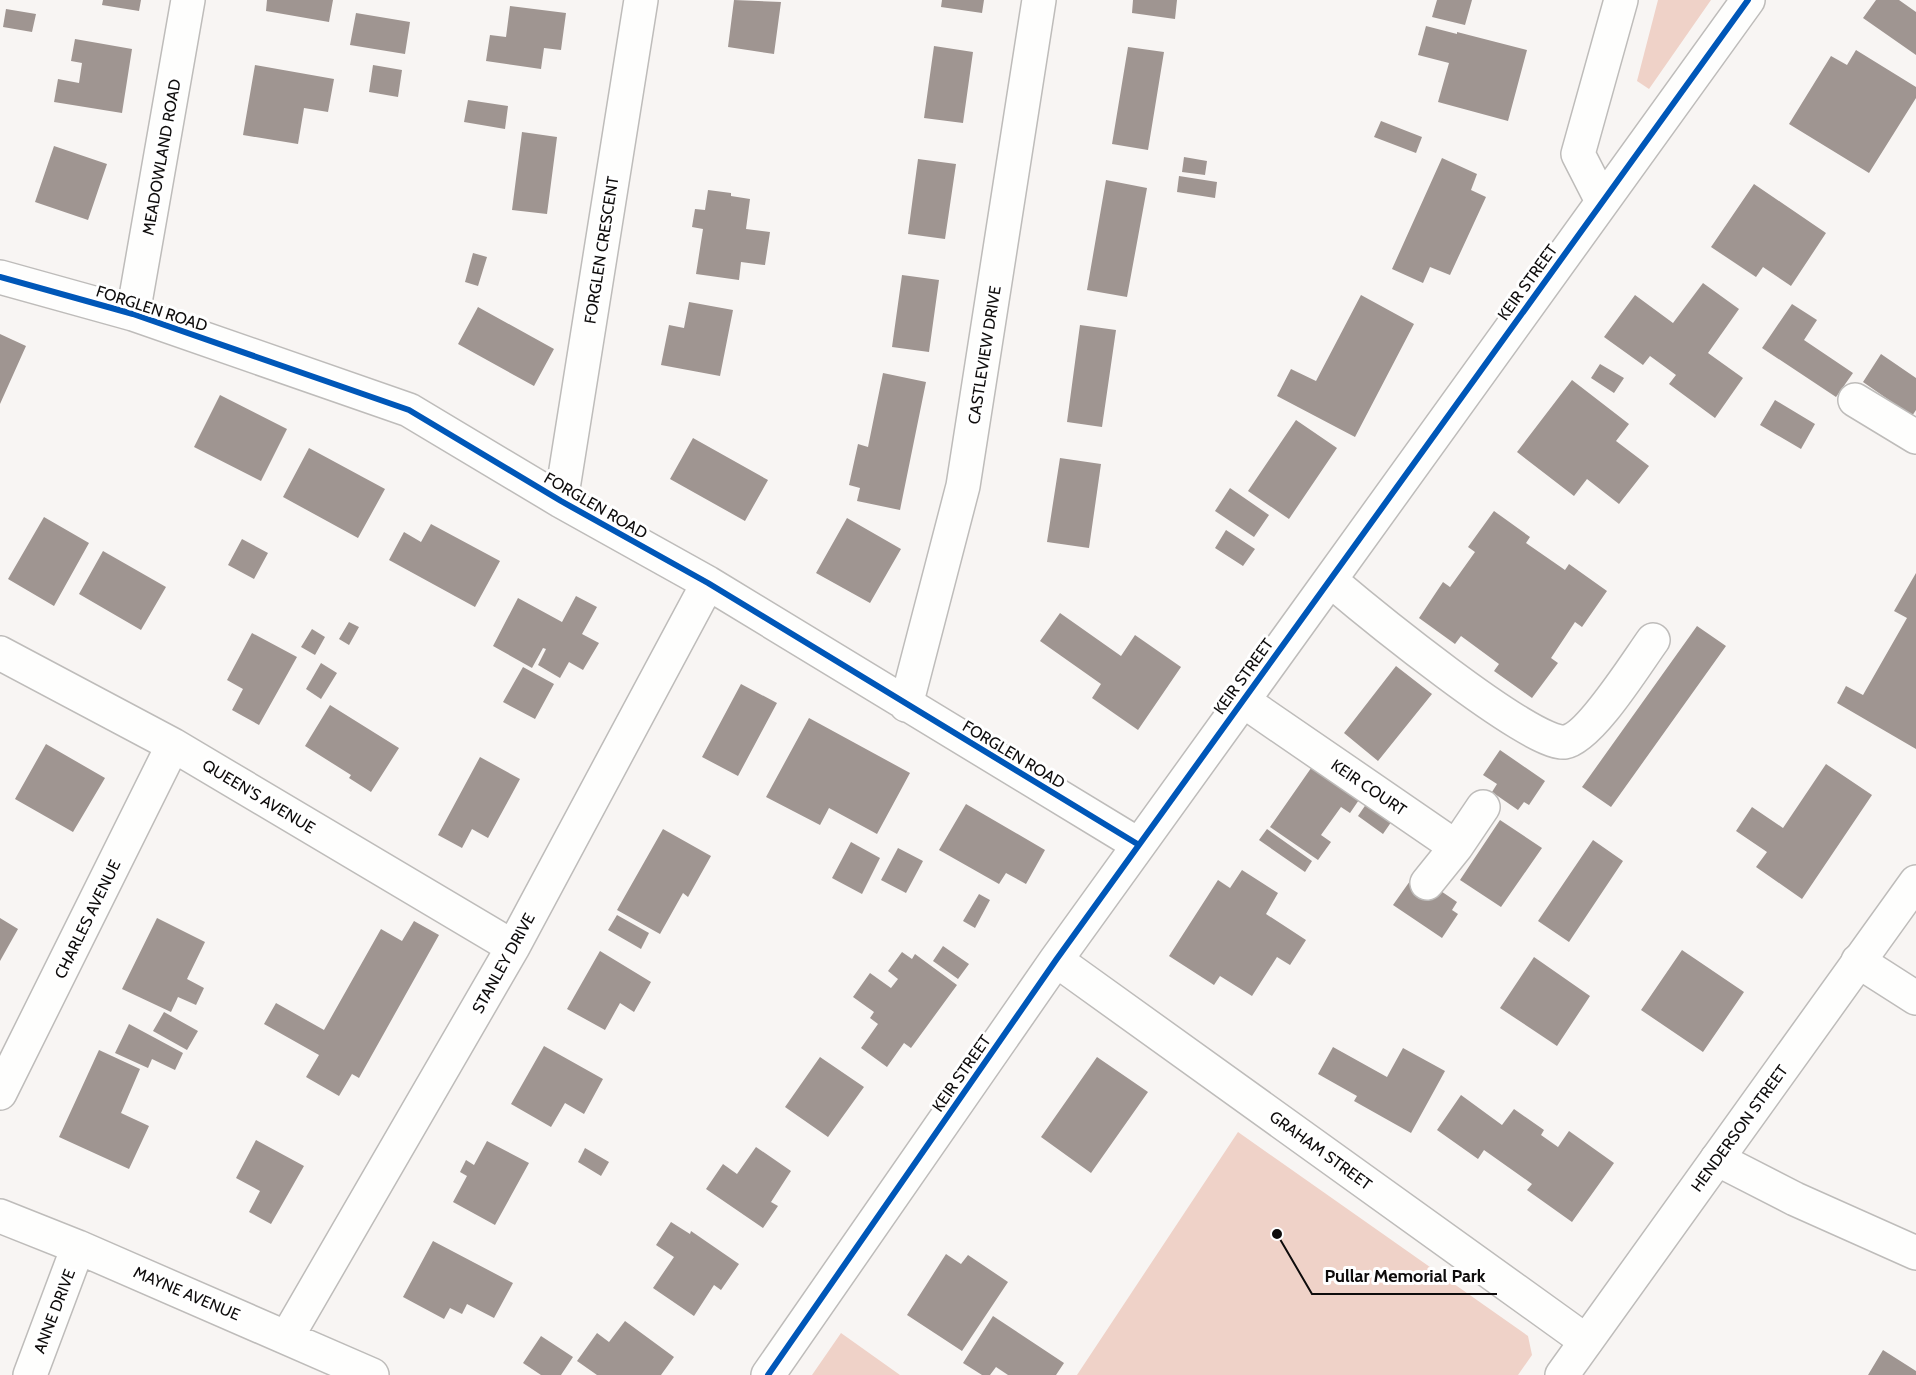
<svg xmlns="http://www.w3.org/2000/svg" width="1916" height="1375" viewBox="0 0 1916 1375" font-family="Cabin,sans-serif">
  <rect width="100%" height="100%" fill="#f8f5f3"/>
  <path fill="#efd2c8" d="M1658 0H1711L1649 89 1637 81Z
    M1238 1132 1528 1336 1532 1355 1518 1375H1077Z
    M841 1333 900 1375H901H812Z"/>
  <path fill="#9f9591" d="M103 0H141L139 11 102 5Z
    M267 0H333L329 22 266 11Z
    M734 0 781 2 774 54 728 47Z
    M942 0H984L982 13 941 7Z
    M1133 0H1177L1175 19 1132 13Z
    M1437 0H1472L1465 25 1432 17Z
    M1876 0H1899L1916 12V55L1863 18Z
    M510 6 566 13 561 50 544 48 541 69 486 61 490 35 506 37Z
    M6 9 36 14 32 32 3 27Z
    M356 13 410 22 405 54 350 45Z
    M1426 26 1457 34V32L1527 50 1508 121 1438 102 1449 63 1418 55Z
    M75 39 132 49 122 113 54 102 58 79 79 83 82 63 71 61Z
    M934 46 973 52 963 123 924 118Z
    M1128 47 1164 52 1148 150 1112 144Z
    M1856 50 1916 87V98L1869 173 1789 124 1831 56 1847 65Z
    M255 65 334 79 328 112 304 108 298 144 243 135Z
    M373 65 402 70 398 97 369 92Z
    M468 100 508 106 505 129 464 122Z
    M1381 121 1422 137 1416 153 1374 137Z
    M522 132 557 137 547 214 512 210Z
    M54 146 107 164 88 220 35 202Z
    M1184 157 1207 161 1205 175 1182 172Z
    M1442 158 1477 174 1471 190 1486 197 1450 275 1430 267 1423 283 1392 269Z
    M918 159 956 164 945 239 908 234Z
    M1179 176 1217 182 1215 198 1177 192Z
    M1106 180 1147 188 1127 297 1087 290Z
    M1754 184 1826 233 1791 286 1763 267 1756 277 1711 247Z
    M708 190 731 193V196L750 199 746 229 770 232 765 265 741 262 739 280 696 274 703 229 692 227 695 209 705 210Z
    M473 253 487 257 478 286 465 282Z
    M902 275 939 280 929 352 892 347Z
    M1703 283 1739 309 1708 353 1743 378 1715 418 1669 384 1676 375 1650 356 1643 365 1604 337 1635 295 1673 323Z
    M1361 295 1414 324 1355 437 1277 396 1291 369 1316 381Z
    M689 302 733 310 720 376 661 365 669 325 684 328Z
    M1792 304 1817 320 1804 340 1853 373 1836 397 1762 348Z
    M478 307 554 349 534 386 458 344Z
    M1080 325 1116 330 1102 427 1067 422Z
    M0 334 26 346 0 404Z
    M1881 354 1916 378V410L1912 416 1863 382Z
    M1600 364 1624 378 1614 393 1591 378Z
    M883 373 926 382 900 510 857 501 860 488 849 485 858 444 868 447Z
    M1572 380 1629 424 1616 441 1649 466 1619 504 1587 479 1574 496 1517 452Z
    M220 395 287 429 261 481 194 447Z
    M1775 400 1815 424 1801 449 1760 425Z
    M1296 420 1337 448 1289 519 1248 491Z
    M693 438 768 480 745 521 670 479Z
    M309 448 385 489 358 538 283 497Z
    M1060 458 1101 464 1089 548 1047 542Z
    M1230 488 1269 515 1254 537 1215 511Z
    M1494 511 1530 537 1526 543 1565 570 1569 564 1607 591 1582 627 1575 622 1551 658 1558 663 1532 698 1494 671 1499 664 1461 636 1455 644 1419 618 1443 582 1450 587 1475 552 1468 547Z
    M44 517 89 543 54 606 8 579Z
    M847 518 901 549 870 603 816 573Z
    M431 524 500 561 475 607 389 560 404 532 421 542Z
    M1226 530 1255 549 1243 566 1215 548Z
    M242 539 268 553 254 579 228 565Z
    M103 551 166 587 141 630 79 594Z
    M1916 573V749L1837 703 1846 686 1863 695 1907 618 1894 611Z
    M576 596 597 607 582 634 599 643 583 670 569 662 560 678 538 665 546 649 543 648 532 668 493 646 518 598 562 622Z
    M1060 613 1121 656 1135 635 1181 667 1138 730 1092 698 1101 684 1040 641Z
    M349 622 359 627 349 645 339 639Z
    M1697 626 1726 646 1611 807 1582 787Z
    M312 629 325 637 315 655 301 647Z
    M252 633 297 657 259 725 232 710 243 689 227 680Z
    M321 663 337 673 321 699 306 689Z
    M1396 666 1432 694 1378 761 1344 733Z
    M523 667 554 684 535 719 503 702Z
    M741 684 777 703 738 776 702 757Z
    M330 705 399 748 371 792 349 778 351 775 305 746Z
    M809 718 910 773 877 834 829 808 820 825 766 797Z
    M46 744 105 778 73 832 15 799Z
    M1500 750 1545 781 1529 805 1524 802 1518 810 1492 792 1497 784 1483 775Z
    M480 757 520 779 488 838 472 829 462 848 438 835Z
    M1316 761 1363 794 1350 813 1341 807 1321 835 1331 842 1318 860 1270 827Z
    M1826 764 1872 795 1802 899 1756 867 1767 852 1736 831 1752 807 1783 828Z
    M1371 797 1396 815 1383 834 1358 816Z
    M966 804 1045 850 1026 884 1006 873 999 884 939 850Z
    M1500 820 1542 848 1501 907 1460 880Z
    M663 829 711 856 688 897 683 893 660 934 617 910Z
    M1267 829 1312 861 1305 872 1259 840Z
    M1593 840 1623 861 1569 942 1538 921Z
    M851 842 880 858 862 894 832 878Z
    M898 848 923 861 906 893 881 880Z
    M1242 870 1278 893 1266 914 1306 940 1290 965 1277 957 1252 996 1220 976 1214 985 1169 956 1218 880 1230 888Z
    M1410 881 1427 893 1432 885 1457 902 1452 910 1458 914 1442 938 1393 905Z
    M979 894 990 900 975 928 963 921Z
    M617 915 649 933 641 949 608 930Z
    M0 918 18 929 0 961Z
    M157 918 205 942 187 979 204 988 196 1005 178 997 171 1012 122 989Z
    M414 921 439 935 359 1078 352 1074 339 1096 306 1077 319 1055 264 1024 276 1003 324 1030 381 929 402 941Z
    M943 946 969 964 958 979 933 961Z
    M1682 950 1744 992 1703 1052 1641 1010Z
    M600 951 651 982 634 1012 620 1003 605 1030 567 1009Z
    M902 952 912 959 915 954 957 985 911 1048 904 1043 887 1067 861 1048 878 1024 870 1018 874 1012 853 997 870 973 891 988 898 979 888 971Z
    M1534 957 1590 996 1557 1046 1500 1008Z
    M164 1012 198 1031 187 1050 153 1031Z
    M129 1024 183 1053 175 1070 152 1059 148 1068 115 1053Z
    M544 1046 603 1079 584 1114 565 1103 551 1127 511 1104Z
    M1333 1047 1387 1077 1403 1048 1445 1071 1411 1133 1354 1101 1357 1096 1318 1074Z
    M99 1050 140 1069 121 1113 149 1126 129 1169 59 1137Z
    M820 1057 864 1087 828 1137 785 1107Z
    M1097 1057 1148 1092 1091 1173 1041 1137Z
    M1461 1095 1502 1125 1514 1109 1544 1130 1541 1135 1558 1147 1569 1131 1614 1163 1572 1222 1527 1190 1532 1184 1484 1150 1478 1159 1437 1130Z
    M256 1140 304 1166 271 1224 249 1212 260 1191 236 1178Z
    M487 1141 529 1163 495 1225 453 1202 467 1176 460 1172 466 1160 474 1165Z
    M756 1147 791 1171 771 1202 778 1206 763 1228 706 1189 723 1164 737 1174Z
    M585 1148 609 1162 601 1176 578 1162Z
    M671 1222 690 1234 691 1231 739 1264 721 1290 714 1285 694 1316 653 1288 674 1257 656 1245Z
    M433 1241 513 1283 494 1318 467 1304 462 1314 450 1308 444 1319 403 1297Z
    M946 1254 961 1264 968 1255 1008 1282 962 1351 907 1315Z
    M993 1316 1064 1363 1056 1375H1008L996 1367 990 1375H982L963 1363Z
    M625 1321 674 1357 661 1375H597L577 1361 597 1333 609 1342Z
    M541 1336 573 1357 561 1375H541L523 1363Z
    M1883 1350 1916 1371V1375H1868Z"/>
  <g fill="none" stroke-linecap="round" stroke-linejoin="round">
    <g stroke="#bebcba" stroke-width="36">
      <path id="minor" d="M1602 201 1578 154 1621 0
        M0 277 133 314 409 410 561 501 708 583 1139 845
        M133 314 188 0
        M1855 400 1916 437
        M561 501 641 0
        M1330 580C1363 608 1532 747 1565 742 1590 738 1637 662 1653 640
        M0 653 173 745 513 947
        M1242 700 1456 847 1483 807
        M906 705 963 486 1039 0
        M1427 883 1456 847
        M1056 960 1586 1341
        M1858 961 1916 998
        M0 1093 173 745
        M1717 1159 1795 1199 1916 1253
        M0 1216 78 1247 372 1375
        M287 1337 513 947 708 583
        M30 1375 78 1247
        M768 1375 1056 960 1748 0"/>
    </g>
    <g stroke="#bebcba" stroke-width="36">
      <path id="major" d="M1562 1375 1916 882"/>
    </g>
    <use href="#minor" stroke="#fefefd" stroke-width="33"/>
    <use href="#major" stroke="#fefefd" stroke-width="33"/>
    <g stroke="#fff" stroke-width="10">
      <path id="cycleway" d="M0 277 133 314 409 410 561 501 708 583 1139 845
        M768 1375 1056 960 1748 0"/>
    </g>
    <use href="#cycleway" stroke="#0057b8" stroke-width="6"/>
  </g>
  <g text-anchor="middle" stroke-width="6" stroke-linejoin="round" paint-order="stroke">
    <g font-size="16" fill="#0e0c0c" stroke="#fff">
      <text transform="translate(161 157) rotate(-80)" y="6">MEADOWLAND ROAD</text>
      <text transform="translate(601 250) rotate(-81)" y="6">FORGLEN CRESCENT</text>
      <text transform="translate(1527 282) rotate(-54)" y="6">KEIR STREET</text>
      <text transform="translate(152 308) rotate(18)" y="6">FORGLEN ROAD</text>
      <text transform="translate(984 355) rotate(-81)" y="6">CASTLEVIEW DRIVE</text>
      <text transform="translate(596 505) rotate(30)" y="6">FORGLEN ROAD</text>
      <text transform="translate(1243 676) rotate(-54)" y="6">KEIR STREET</text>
      <text transform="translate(1014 754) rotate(31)" y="6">FORGLEN ROAD</text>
      <text transform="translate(1369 787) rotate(34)" y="6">KEIR COURT</text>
      <text transform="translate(259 796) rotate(31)" y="6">QUEEN'S AVENUE</text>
      <text transform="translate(87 919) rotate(-64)" y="6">CHARLES AVENUE</text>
      <text transform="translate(503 963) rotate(-61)" y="6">STANLEY DRIVE</text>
      <text transform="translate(961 1073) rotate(-55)" y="6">KEIR STREET</text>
      <text transform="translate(1739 1128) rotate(-54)" y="6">HENDERSON STREET</text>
      <text transform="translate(1321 1150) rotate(36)" y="6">GRAHAM STREET</text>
      <text transform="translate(187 1293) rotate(23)" y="6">MAYNE AVENUE</text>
      <text transform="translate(54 1311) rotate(-69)" y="6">ANNE DRIVE</text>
    </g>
  </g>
  <path fill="none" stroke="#0e0c0c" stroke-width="2" d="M1277 1234L1312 1294H1497"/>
  <circle fill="#0e0c0c" stroke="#fff" stroke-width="2" cx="1277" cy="1234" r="6"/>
  <g font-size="18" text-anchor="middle" font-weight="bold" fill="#0e0c0c" stroke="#fff" stroke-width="6" stroke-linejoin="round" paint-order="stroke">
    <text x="1405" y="1282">Pullar Memorial Park</text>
  </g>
</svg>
